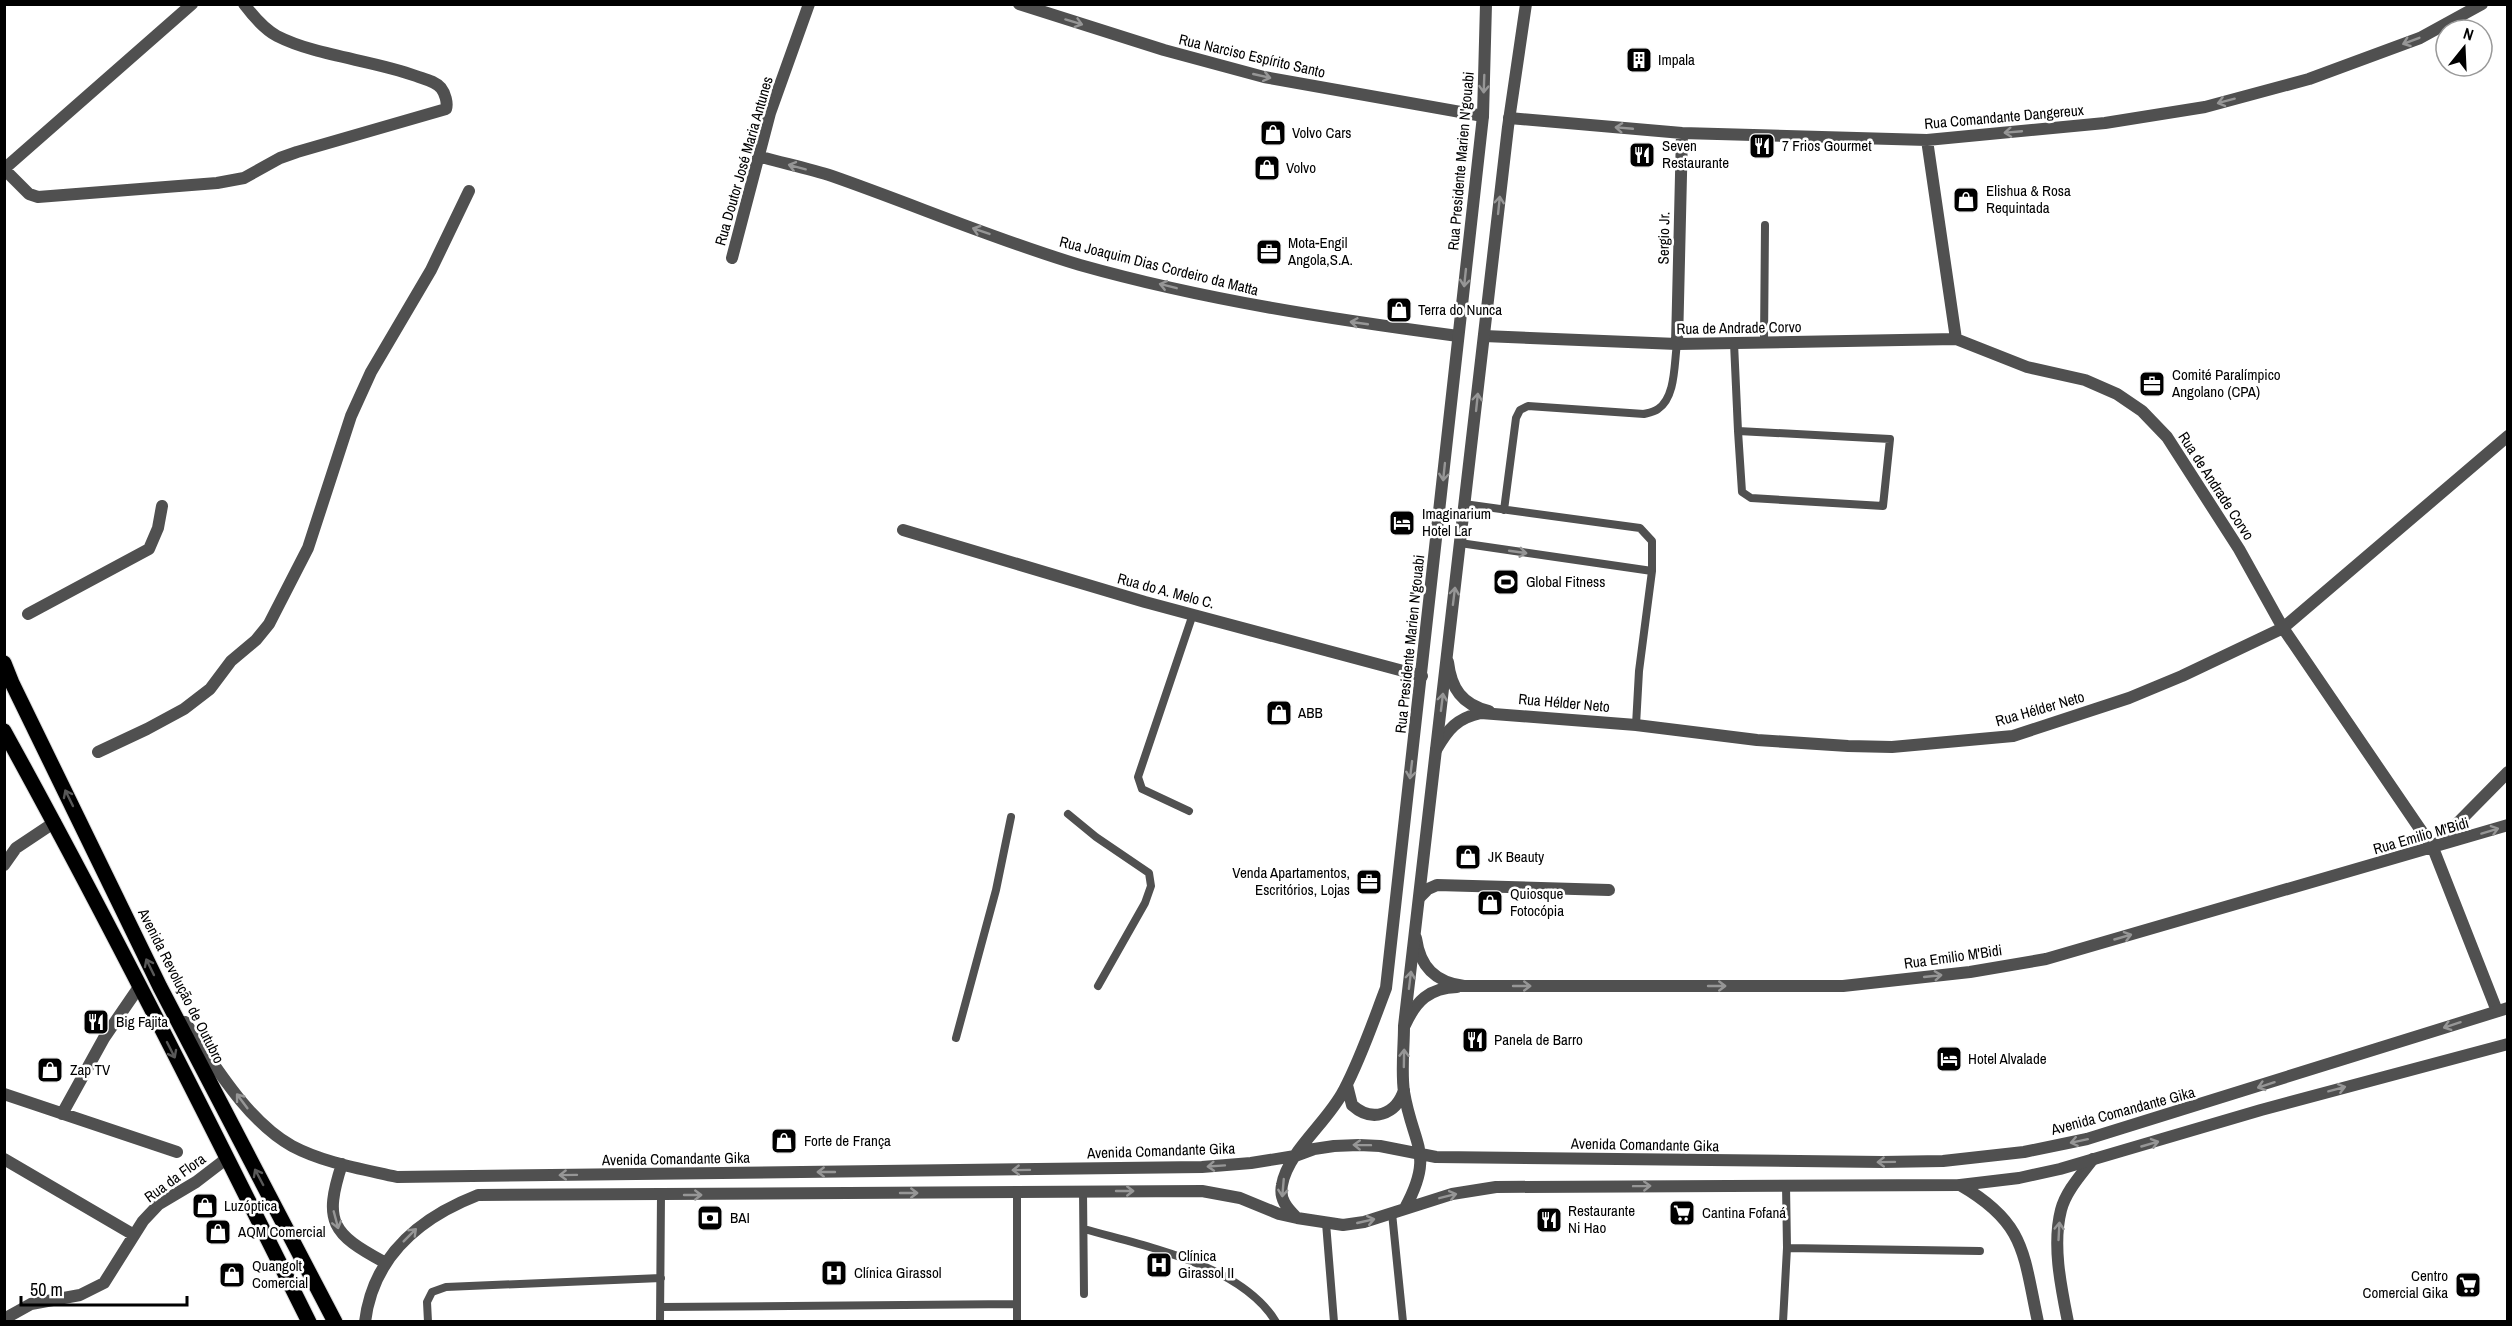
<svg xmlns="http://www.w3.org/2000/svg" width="2512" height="1326" viewBox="0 0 2512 1326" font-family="'Archivo Narrow',sans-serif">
  <rect width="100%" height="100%" fill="#fff"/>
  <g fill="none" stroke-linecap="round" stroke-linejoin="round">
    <g stroke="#dbdbdb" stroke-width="17">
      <path id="primary" d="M4 663 12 683 160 987 335 1322
        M4 731C111 925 210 1123 309 1322"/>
    </g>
    <path stroke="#505050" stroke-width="8" d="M1734 343 1738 431 1890 439 1883 506 1751 498 1742 492 1738 431
      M1764 343 1765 225
      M1504 510 1516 418 1520 410 1528 406 1644 414C1648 413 1654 412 1658 409 1676 397 1674 363 1677 344
      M1460 543 1652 571V541L1640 528 1464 504
      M1636 725 1639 671 1652 571
      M1189 811 1142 789 1138 777 1193 614
      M1068 814 1096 837 1149 873 1151 886 1145 903 1098 986
      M956 1038 996 890 1011 817
      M1786 1185 1787 1248
      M1083 1191 1084 1294
      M1392 1213 1403 1322
      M1326 1223 1334 1322
      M1084 1229C1143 1246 1241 1264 1276 1322
      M661 1307 1017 1304
      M428 1322 427 1302 432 1292 446 1287 661 1278
      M660 1322 661 1194
      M1017 1322V1192
      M1783 1322 1787 1248 1980 1251"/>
    <path stroke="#505050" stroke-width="12" d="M1019 4 1164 50 1264 77 1483 116
      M1509 118 1682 133 1927 140 2105 123 2205 107 2309 79 2420 38 2482 4
      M1927 140 1956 339
      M758 156C782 163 808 168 832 176 915 205 996 240 1080 265 1204 300 1331 319 1458 336
      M4 169 29 194 38 197 217 183 244 178 280 158 297 152 446 109C448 103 445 93 441 88 435 81 424 79 416 76 373 60 316 56 277 36 264 29 253 16 244 4
      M4 169 192 4
      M732 258 770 113 809 4
      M1484 336 1677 344 1956 339 2027 367 2085 380 2117 394 2142 411 2167 437 2239 549 2283 628 2433 848 2497 1011
      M1677 344 1682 133
      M903 530 1145 602 1422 676
      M28 614 149 549 158 528 162 506
      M1448 662C1451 688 1462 705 1489 711
      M1436 750C1448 729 1457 718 1481 713L1636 725 1757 740 1848 746 1892 747 2013 736 2129 698 2182 676 2283 628 2508 436
      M98 752 147 729 184 709 210 689 231 661 256 640 269 624 308 548 351 416 371 372 431 270 469 191
      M2434 847 2508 772
      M4 865 16 848 55 822
      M1420 897 1428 889 1437 885 1609 890
      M1416 938C1420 967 1435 982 1464 986H1843L1970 972 2046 959 2508 825
      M1405 1025C1416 1001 1429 988 1457 987
      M4 1094 177 1152
      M62 1114 104 1038 139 987
      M4 1159 134 1235
      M1960 1185C2026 1223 2023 1253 2038 1322
      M4 1319 31 1304 80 1295 104 1283 143 1221 159 1204 196 1182 226 1159
      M2068 1322C2061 1287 2052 1245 2061 1210 2066 1191 2081 1175 2093 1159"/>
    <path stroke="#505050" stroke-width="12" d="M185 1022C214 1064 247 1121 292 1146 324 1163 362 1169 397 1177L1202 1167 1251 1163 1295 1156 1314 1149 1334 1146 1359 1145 1380 1146 1436 1157 1882 1162 1943 1161 2024 1152 2087 1139 2508 1008
      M1347 1085 1352 1105C1372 1123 1396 1115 1404 1090
      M342 1164C323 1222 332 1234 384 1262
      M1405 1208C1435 1153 1413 1146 1404 1092 1401 1071 1404 1048 1404 1026L1508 127 1526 4
      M1296 1217C1287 1208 1279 1199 1282 1185 1288 1151 1328 1122 1344 1090 1361 1058 1373 1022 1386 988L1483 116 1486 4
      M365 1322C373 1256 419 1218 478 1195L1202 1191 1240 1198 1279 1214 1297 1218 1343 1225 1364 1222 1452 1194 1496 1187 1960 1185 2019 1178 2060 1169 2261 1110 2508 1044"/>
    <use href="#primary" stroke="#000" stroke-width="15"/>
  </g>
  <defs><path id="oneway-shaft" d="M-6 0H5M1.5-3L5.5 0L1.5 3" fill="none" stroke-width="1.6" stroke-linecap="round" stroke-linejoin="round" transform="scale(1.5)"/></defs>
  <g stroke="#969696">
    <use href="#oneway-shaft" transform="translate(1074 22) rotate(17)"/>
    <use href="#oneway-shaft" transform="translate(2411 41) rotate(159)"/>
    <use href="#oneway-shaft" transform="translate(1262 76) rotate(13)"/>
    <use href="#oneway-shaft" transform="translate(1484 84) rotate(92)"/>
    <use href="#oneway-shaft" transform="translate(2226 101) rotate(165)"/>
    <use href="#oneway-shaft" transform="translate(1624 128) rotate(-175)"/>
    <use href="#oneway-shaft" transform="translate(2013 132) rotate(175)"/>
    <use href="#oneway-shaft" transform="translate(797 167) rotate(-165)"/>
    <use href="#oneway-shaft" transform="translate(1499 205) rotate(-84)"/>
    <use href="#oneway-shaft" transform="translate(981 231) rotate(-161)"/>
    <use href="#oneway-shaft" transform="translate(1465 278) rotate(96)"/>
    <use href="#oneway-shaft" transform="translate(1168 286) rotate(-166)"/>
    <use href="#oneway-shaft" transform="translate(1359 323) rotate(-172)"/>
    <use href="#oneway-shaft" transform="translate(1477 402) rotate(-84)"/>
    <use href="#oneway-shaft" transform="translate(1444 472) rotate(96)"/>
    <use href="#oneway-shaft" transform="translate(1518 552) rotate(8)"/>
    <use href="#oneway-shaft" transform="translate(1454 596) rotate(-83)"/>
    <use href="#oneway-shaft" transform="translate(1442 702) rotate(-83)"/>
    <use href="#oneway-shaft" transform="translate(1411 770) rotate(97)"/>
    <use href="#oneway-shaft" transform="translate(2490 831) rotate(-17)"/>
    <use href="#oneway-shaft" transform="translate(2123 937) rotate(-16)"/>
    <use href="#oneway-shaft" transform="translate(1933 976) rotate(-6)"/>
    <use href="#oneway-shaft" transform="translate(1410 980) rotate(-83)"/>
    <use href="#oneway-shaft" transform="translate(1522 986)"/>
    <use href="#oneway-shaft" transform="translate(1717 986)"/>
    <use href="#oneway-shaft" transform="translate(2452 1025) rotate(162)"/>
    <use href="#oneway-shaft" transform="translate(1404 1058) rotate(-89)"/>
    <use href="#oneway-shaft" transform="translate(2266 1085) rotate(162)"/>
    <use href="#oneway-shaft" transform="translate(2337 1089) rotate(-15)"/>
    <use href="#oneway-shaft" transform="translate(242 1101) rotate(-127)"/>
    <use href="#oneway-shaft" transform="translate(2079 1141) rotate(168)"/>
    <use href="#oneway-shaft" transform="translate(2150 1144) rotate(-16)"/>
    <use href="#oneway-shaft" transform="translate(1362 1145) rotate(-179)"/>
    <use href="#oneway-shaft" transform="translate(1886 1162) rotate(179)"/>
    <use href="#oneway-shaft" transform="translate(1216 1166) rotate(176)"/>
    <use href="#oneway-shaft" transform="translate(1021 1170) rotate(179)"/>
    <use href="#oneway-shaft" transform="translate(826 1172) rotate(180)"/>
    <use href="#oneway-shaft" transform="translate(568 1175) rotate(179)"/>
    <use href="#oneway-shaft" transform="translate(1642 1186) rotate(-1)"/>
    <use href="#oneway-shaft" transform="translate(1283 1188) rotate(95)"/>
    <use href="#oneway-shaft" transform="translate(1125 1191)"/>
    <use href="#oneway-shaft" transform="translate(909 1193)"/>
    <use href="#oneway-shaft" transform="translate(693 1195)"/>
    <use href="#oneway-shaft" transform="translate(1448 1196) rotate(-14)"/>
    <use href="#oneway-shaft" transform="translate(336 1220) rotate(75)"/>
    <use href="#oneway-shaft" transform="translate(1366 1221) rotate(-13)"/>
    <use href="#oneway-shaft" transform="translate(2059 1231) rotate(-87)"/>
    <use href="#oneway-shaft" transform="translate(410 1235) rotate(-45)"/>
  </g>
  <g stroke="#595959">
    <use href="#oneway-shaft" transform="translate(69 798) rotate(-116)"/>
    <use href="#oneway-shaft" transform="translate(150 967) rotate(-116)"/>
    <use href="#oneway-shaft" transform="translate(171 1050) rotate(63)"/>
    <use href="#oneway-shaft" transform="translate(259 1177) rotate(-118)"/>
  </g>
  <defs>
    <g id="building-square" transform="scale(1.35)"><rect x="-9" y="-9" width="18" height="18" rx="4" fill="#000" stroke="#fff"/><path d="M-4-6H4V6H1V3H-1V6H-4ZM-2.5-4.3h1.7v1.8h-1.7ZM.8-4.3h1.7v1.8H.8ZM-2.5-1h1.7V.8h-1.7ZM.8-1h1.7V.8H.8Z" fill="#fff"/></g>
    <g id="shop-square" transform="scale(1.35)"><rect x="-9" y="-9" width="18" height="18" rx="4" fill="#000" stroke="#fff"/><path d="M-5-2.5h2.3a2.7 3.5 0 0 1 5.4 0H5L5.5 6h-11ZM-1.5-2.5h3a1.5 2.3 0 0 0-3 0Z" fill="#fff"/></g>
    <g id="restaurant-square" transform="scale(1.35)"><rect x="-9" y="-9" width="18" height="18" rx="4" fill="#000" stroke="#fff"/><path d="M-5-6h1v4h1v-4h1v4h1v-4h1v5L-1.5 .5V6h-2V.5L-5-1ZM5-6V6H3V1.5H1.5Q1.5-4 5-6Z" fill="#fff"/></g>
    <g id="office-square" transform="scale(1.35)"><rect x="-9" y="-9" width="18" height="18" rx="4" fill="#000" stroke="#fff"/><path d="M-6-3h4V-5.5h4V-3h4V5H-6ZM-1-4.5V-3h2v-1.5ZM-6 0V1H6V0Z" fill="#fff"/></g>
    <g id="hotel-square" transform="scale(1.35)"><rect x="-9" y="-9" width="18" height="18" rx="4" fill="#000" stroke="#fff"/><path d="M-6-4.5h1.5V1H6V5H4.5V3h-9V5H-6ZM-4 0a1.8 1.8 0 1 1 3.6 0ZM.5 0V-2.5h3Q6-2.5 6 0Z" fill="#fff"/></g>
    <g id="stadium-square" transform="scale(1.35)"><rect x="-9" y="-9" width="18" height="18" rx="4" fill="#000" stroke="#fff"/><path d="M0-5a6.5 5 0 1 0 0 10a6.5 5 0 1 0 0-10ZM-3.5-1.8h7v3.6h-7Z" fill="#fff"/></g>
    <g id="supermarket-square" transform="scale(1.35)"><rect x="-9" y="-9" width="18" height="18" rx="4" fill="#000" stroke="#fff"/><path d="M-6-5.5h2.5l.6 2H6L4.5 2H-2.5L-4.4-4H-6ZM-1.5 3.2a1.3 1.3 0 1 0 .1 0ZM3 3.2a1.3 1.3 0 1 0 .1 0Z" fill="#fff"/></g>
    <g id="bank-square" transform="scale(1.35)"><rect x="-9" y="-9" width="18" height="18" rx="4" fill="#000" stroke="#fff"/><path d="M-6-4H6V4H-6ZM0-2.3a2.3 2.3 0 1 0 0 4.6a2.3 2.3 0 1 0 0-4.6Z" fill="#fff"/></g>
    <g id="hospital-square" transform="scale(1.35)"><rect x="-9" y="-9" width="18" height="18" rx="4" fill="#000" stroke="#fff"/><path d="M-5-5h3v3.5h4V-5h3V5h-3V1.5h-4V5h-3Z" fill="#fff"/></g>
  </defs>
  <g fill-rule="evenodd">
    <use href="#building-square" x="1639" y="60"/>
    <use href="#shop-square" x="1273" y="133"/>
    <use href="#restaurant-square" x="1762" y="146"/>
    <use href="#restaurant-square" x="1642" y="155"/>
    <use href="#shop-square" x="1267" y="168"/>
    <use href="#shop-square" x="1966" y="200"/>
    <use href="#office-square" x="1269" y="252"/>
    <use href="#shop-square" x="1399" y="310"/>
    <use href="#office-square" x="2152" y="384"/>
    <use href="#hotel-square" x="1402" y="523"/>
    <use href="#stadium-square" x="1506" y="582"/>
    <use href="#shop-square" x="1279" y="713"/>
    <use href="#shop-square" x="1468" y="857"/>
    <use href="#office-square" x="1369" y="882"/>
    <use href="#shop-square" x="1490" y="903"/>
    <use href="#restaurant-square" x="96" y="1022"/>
    <use href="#restaurant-square" x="1475" y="1040"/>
    <use href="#hotel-square" x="1949" y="1059"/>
    <use href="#shop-square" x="50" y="1070"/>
    <use href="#shop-square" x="784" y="1141"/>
    <use href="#shop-square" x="205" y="1206"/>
    <use href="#supermarket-square" x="1682" y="1213"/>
    <use href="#bank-square" x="710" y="1218"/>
    <use href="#restaurant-square" x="1549" y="1220"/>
    <use href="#shop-square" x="218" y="1232"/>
    <use href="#hospital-square" x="1159" y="1265"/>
    <use href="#hospital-square" x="834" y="1273"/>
    <use href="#shop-square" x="232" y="1275"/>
    <use href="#supermarket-square" x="2468" y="1285"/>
  </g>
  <g text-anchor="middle" stroke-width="5" stroke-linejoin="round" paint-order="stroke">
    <g font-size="15" fill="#000" stroke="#fff">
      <text transform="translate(1252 56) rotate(13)" y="5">Rua Narciso Espírito Santo</text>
      <text transform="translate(2004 117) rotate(-5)" y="5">Rua Comandante Dangereux</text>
      <text transform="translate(744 161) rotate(-74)" y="5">Rua Doutor José Maria Antunes</text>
      <text transform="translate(1461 161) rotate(-85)" y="5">Rua Presidente Marien N'gouabi</text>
      <text transform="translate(1664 238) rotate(-89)" y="5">Sergio Jr.</text>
      <text transform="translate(1159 266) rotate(14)" y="5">Rua Joaquim Dias Cordeiro da Matta</text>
      <text transform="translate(1739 328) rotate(-1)" y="5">Rua de Andrade Corvo</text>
      <text transform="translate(2216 486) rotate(57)" y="5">Rua de Andrade Corvo</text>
      <text transform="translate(1166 591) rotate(15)" y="5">Rua do A. Melo C.</text>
      <text transform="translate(1410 644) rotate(-84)" y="5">Rua Presidente Marien N'gouabi</text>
      <text transform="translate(1564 703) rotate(5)" y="5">Rua Hélder Neto</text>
      <text transform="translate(2040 709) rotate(-16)" y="5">Rua Hélder Neto</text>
      <text transform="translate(2421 836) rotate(-16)" y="5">Rua Emilio M'Bidi</text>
      <text transform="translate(1953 957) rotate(-8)" y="5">Rua Emilio M'Bidi</text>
      <text transform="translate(181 986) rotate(63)" y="5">Avenida Revolução de Outubro</text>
      <text transform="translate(2123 1111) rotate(-15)" y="5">Avenida Comandante Gika</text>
      <text transform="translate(1645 1145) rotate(1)" y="5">Avenida Comandante Gika</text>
      <text transform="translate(1161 1151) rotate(-2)" y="5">Avenida Comandante Gika</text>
      <text transform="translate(676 1159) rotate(-1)" y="5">Avenida Comandante Gika</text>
      <text transform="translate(175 1178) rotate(-36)" y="5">Rua da Flora</text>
    </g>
    <g font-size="15" fill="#000" stroke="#fff" text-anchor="start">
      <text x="1658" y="65">Impala</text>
      <text x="1292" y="138">Volvo Cars</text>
      <text x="1662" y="151">Seven<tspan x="1662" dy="17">Restaurante</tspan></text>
      <text x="1782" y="151">7 Frios Gourmet</text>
      <text x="1286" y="173">Volvo</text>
      <text x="1986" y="196">Elishua &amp; Rosa<tspan x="1986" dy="17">Requintada</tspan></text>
      <text x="1288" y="248">Mota-Engil<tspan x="1288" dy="17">Angola,S.A.</tspan></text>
      <text x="1418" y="315">Terra do Nunca</text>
      <text x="2172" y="380">Comité Paralímpico<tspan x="2172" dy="17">Angolano (CPA)</tspan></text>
      <text x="1422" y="519">Imaginarium<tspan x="1422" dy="17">Hotel Lar</tspan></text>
      <text x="1526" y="587">Global Fitness</text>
      <text x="1298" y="718">ABB</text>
      <text x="1488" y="862">JK Beauty</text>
      <text x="1350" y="878" text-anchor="end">Venda Apartamentos,<tspan x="1350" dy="17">Escritórios, Lojas</tspan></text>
      <text x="1510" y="899">Quiosque<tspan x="1510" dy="17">Fotocópia</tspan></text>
      <text x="116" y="1027">Big Fajita</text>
      <text x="1494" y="1045">Panela de Barro</text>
      <text x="1968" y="1064">Hotel Alvalade</text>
      <text x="70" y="1075">Zap TV</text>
      <text x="804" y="1146">Forte de França</text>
      <text x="224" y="1211">Luzóptica</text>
      <text x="1568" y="1216">Restaurante<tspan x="1568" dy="17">Ni Hao</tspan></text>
      <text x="1702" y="1218">Cantina Fofaná</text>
      <text x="730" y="1223">BAI</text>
      <text x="238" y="1237">AQM Comercial</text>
      <text x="1178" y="1261">Clínica<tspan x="1178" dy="17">Girassol II</tspan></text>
      <text x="252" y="1271">Quangolt<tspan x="252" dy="17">Comercial</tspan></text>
      <text x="854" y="1278">Clínica Girassol</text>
      <text x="2448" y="1281" text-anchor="end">Centro<tspan x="2448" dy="17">Comercial Gika</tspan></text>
    </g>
  </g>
  <rect width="2512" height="1326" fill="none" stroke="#000000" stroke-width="12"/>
  <g transform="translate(2464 48) rotate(18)"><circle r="28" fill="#ffffff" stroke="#999999" stroke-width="1.5"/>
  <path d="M0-4.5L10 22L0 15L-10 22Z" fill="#000000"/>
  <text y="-9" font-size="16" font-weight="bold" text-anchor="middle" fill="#000000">N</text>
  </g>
  <path d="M21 1296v9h166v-9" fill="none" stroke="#000000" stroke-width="3"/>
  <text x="30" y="1296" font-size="18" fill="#000000" stroke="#ffffff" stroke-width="4.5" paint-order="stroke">50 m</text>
</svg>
